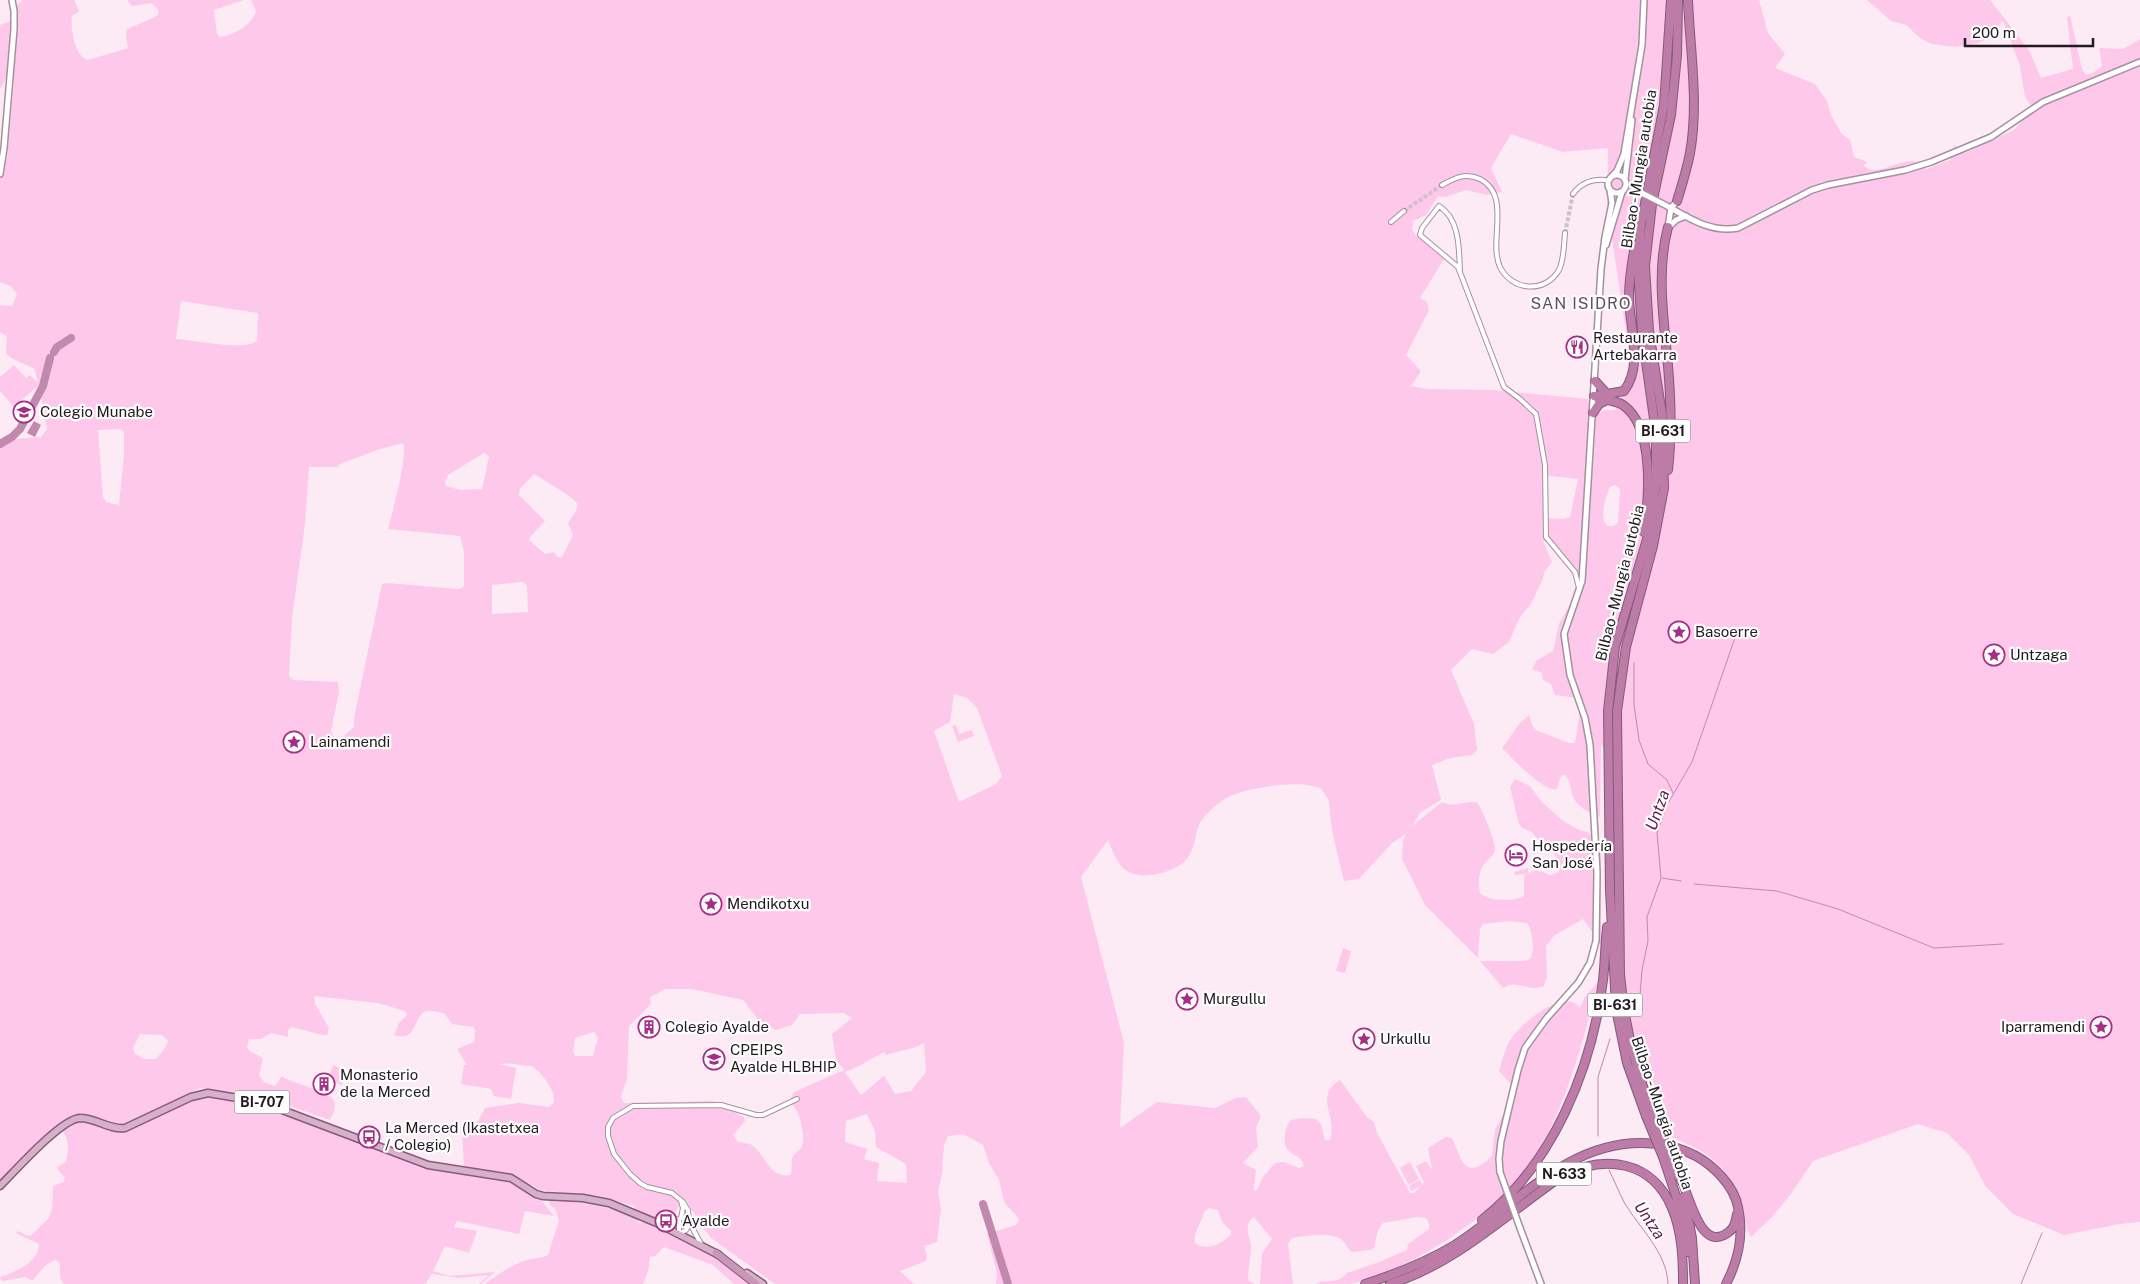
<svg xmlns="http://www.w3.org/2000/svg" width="2140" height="1284" viewBox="0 0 2140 1284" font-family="'Public Sans',sans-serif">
  <rect width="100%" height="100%" fill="#fceaf5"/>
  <path fill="#fec8eb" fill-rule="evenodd" d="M23 0H74L79 11 72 16C70 28 75 57 88 60L128 48 126 36 127 29 155 17 159 13 157 8 151 3 132 6 127 0H244L214 10 217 34 220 37C234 35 252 25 256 11L251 0H1759L1768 33 1785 54 1775 68 1815 84 1827 101 1831 115 1841 133 1850 140 1854 157 1867 162 1864 166C1881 181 1911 146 1926 169L1950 160 1954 145 1965 153 2014 130 2033 109 2025 97 2020 66 2004 23 2002 21 1998 28 1994 27 1991 37 1978 43 1956 47 1932 44 1921 39 1906 25 1891 21 1867 0H1990L2029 50 2041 78 2073 69 2067 18 2070 15 2082 69 2086 75 2093 73 2102 66 2099 48 2123 49 2140 39V1222L2120 1224 2064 1235 2013 1214 1986 1187 1969 1155 1947 1133 1918 1124 1813 1161 1791 1194 1772 1217 1751 1237C1745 1227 1744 1215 1741 1204 1727 1163 1706 1150 1667 1136L1644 1082 1628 1020 1623 936 1620 774 1601 744 1600 817C1588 812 1576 807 1572 794 1570 786 1571 781 1565 775L1561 776 1557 789C1544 793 1512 758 1502 748L1520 723 1529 715 1532 725 1536 730 1569 743H1574L1576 739 1581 704 1578 698 1555 695 1551 684 1543 680 1542 673 1532 669 1537 660 1553 651 1559 624 1575 596 1579 584C1570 566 1564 548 1543 541L1552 562 1544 572 1543 579 1531 604 1520 617 1509 642 1493 654 1472 649 1451 670 1474 724 1477 750 1472 755 1450 758 1432 765 1441 800 1420 813 1412 826 1442 802C1455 809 1466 799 1478 803 1482 810 1497 844 1495 851 1493 856 1488 859 1485 863 1478 871 1478 884 1480 893 1487 901 1515 902 1524 896V876L1526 874 1515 875 1514 872 1528 868V873L1537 870 1550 875 1559 872 1556 857 1548 844 1538 840 1532 832 1522 828 1519 824 1510 787 1515 779 1530 786 1541 801 1563 821 1579 830 1588 832 1601 846V944L1583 919 1554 936 1546 946 1547 977 1544 986C1530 993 1515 978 1503 988L1480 961H1524L1530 959C1535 950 1533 932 1527 923L1510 921 1483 924 1480 929 1478 958 1425 905 1402 859 1403 840 1406 834 1392 843 1359 879 1344 881C1339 858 1332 837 1330 814 1330 808 1330 801 1326 796 1324 793 1322 789 1319 788 1300 779 1244 788 1226 798 1219 802 1212 809 1206 815 1194 826 1197 844 1189 856 1180 871 1147 880 1131 873 1118 868 1113 852 1108 840L1081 877 1124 1043 1120 1128 1157 1102 1215 1108 1236 1098 1246 1097 1261 1116 1256 1128 1258 1147 1243 1163 1256 1170 1254 1191 1257 1190 1263 1177 1275 1163 1284 1162 1299 1168 1304 1166C1302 1152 1281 1157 1285 1135 1286 1129 1287 1124 1291 1120L1303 1118 1316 1119 1321 1124 1325 1140H1330C1338 1116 1313 1097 1340 1080L1367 1117 1374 1122 1377 1133 1410 1193H1414L1421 1186 1411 1191 1409 1186 1420 1180 1422 1184 1424 1182 1416 1166 1426 1161 1432 1170 1428 1148 1446 1137 1452 1138C1458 1149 1462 1175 1479 1166 1484 1163 1489 1160 1492 1155L1495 1130 1506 1109 1513 1087 1499 1071C1502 1062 1504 1051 1509 1042 1518 1025 1565 986 1580 1008L1584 998 1598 982C1582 1046 1564 1115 1526 1171 1520 1179 1511 1186 1504 1193L1505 1196C1465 1231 1404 1272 1350 1284 1340 1284 1327 1284 1316 1284L1320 1282 1334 1281 1342 1278 1347 1273 1379 1262 1407 1250 1408 1244 1429 1229V1223L1426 1218 1417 1217 1383 1223 1378 1230 1374 1248 1370 1250 1351 1252C1347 1248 1346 1243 1341 1239 1331 1232 1303 1236 1292 1238L1288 1244 1293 1284H1260L1262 1254 1272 1239 1254 1217C1241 1227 1252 1238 1251 1250 1250 1260 1248 1270 1248 1281L1255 1284H996L997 1273 987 1234 1016 1225 1019 1219 1004 1202 999 1180 989 1163 983 1145 963 1134 948 1136 944 1145 942 1174 938 1191 941 1208 937 1242 924 1246 927 1257 926 1261 900 1271 914 1284H775L711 1238 701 1225 686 1200 681 1202 676 1211 667 1222 636 1210 634 1206 600 1196 539 1190 533 1185H528C512 1170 485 1172 464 1168L462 1132 478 1121 485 1108 519 1103 549 1107 554 1102C555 1089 542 1074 532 1066 522 1066 507 1062 499 1064L516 1068 511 1099 494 1096 491 1089 461 1084 464 1065H467L457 1049 474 1042 475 1030 473 1027 452 1024 444 1013C439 1013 432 1010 427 1011 413 1013 419 1043 394 1035L399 1023 407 1015 405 1011 378 1003 314 996 315 1004 329 1028 327 1035H322L292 1027 288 1030V1037L271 1033 261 1039H249L247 1047 251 1052 263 1058 259 1075 264 1082 275 1086 282 1076C293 1085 328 1089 334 1101 337 1107 332 1115 330 1120L269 1099 200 1088 123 1125 81 1113 62 1122 0 1181V440L41 437 47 429 39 385 14 407 0 391V377L14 365 26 378 30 375 38 383 35 369 11 358 6 353 7 337 0 332V305L12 306 17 294 11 286 0 282V166L4 167 7 158 14 79 13 74 8 75 0 89V25L14 20 16 6ZM1511 134 1563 152 1608 148 1607 205 1632 372 1615 410H1605L1595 416 1588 399 1493 390 1428 389 1411 386 1421 371 1406 355 1429 310 1427 302 1420 298 1444 259 1416 235 1412 230 1413 221 1426 215 1438 196 1446 197 1466 190 1487 195 1502 192 1491 168ZM181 301 258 313 257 341C247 351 192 340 176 339ZM120 429 124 432V455L119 505 106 502 103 497 98 430ZM403 443C408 456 392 514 388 529L460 536 464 552V585L462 588 458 589 387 583 382 584 354 718V727L338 741 333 736 331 731 339 692 338 682 293 680 289 676 292 618 305 524 309 467H337L340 464 380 449ZM484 453 489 456 482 489 460 490 446 486 445 481 448 475ZM534 474 568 495 578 504 576 511 568 523 573 535 562 557H558L554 552 545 554 529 540 531 536 545 521 519 495 520 489ZM1542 475 1578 479 1570 517 1563 519 1547 518ZM1615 485 1619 488 1620 492 1618 522 1614 526H1608C1598 518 1606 497 1610 487ZM523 582 527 586 528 612 492 614V585ZM954 694 967 698 977 708 1002 776 996 784 959 802 934 731 950 722ZM666 989H692L743 1000 760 1022 776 1030 792 1025 800 1014 844 1013 852 1018 832 1034 836 1060 844 1070 794 1092 789 1102C799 1105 806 1137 802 1146 800 1152 793 1152 792 1159 791 1164 793 1169 790 1175 769 1179 765 1152 750 1144 747 1143 742 1143 738 1142L733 1135 745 1121 744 1117 713 1101 624 1103 621 1097 627 1078 629 1026 651 1004 650 997ZM594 1032 598 1038 593 1056H575L573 1052 575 1038ZM140 1034 162 1035 168 1041 166 1047 156 1059H144L135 1054 133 1048ZM924 1043 926 1072 911 1091 895 1094 884 1076 861 1095 845 1072 859 1066 884 1052 886 1055 916 1047ZM867 1114 875 1131 876 1147 906 1164 907 1183 877 1181 879 1163 864 1159 867 1149 845 1142 846 1121ZM1209 1208 1218 1210 1222 1222 1231 1231V1234C1224 1243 1206 1252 1195 1243 1193 1231 1202 1223 1204 1212Z
    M956 725 959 734 972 730 974 736 958 742 952 726Z
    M1343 948 1351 951 1345 973 1336 971Z
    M333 1065 347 1071 342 1085 328 1079Z
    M207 1095 257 1104 399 1156 512 1181 541 1200 554 1216 525 1211 519 1234 457 1221 454 1227 477 1231 469 1253 445 1246 433 1271 449 1276 495 1272 481 1284H479L489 1275 459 1278 432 1274 425 1284H64L60 1278V1264L56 1260C45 1262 40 1273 32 1281L26 1277 2 1281 0 1277C17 1271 37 1264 39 1244L16 1233 18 1231 28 1236 31 1235 49 1218 52 1209 53 1186 64 1182 65 1177 59 1172 57 1167 66 1162C68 1150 70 1141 62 1130 88 1109 107 1136 133 1129L189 1100Z
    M1410 1162 1419 1179 1409 1185 1400 1168Z
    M549 1199C583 1201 608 1205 639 1220L638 1222 642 1223 643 1221 715 1258 751 1284H734L713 1265 664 1247 655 1256 650 1257 648 1271 643 1284H485C497 1275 510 1266 524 1261 532 1258 540 1259 548 1255L559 1221 556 1210 549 1204Z"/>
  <path fill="#c089ad" d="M34 421 41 425 35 437 27 433Z"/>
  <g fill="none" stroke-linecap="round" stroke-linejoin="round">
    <path stroke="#c089ad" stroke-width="1" d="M1634 663V705L1639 740 1648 764 1667 780 1673 793
      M1662 878 1681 881
      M1694 884 1777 891 1838 909 1934 948 2003 944
      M1639 1008 1642 970 1648 941 1647 917 1661 878 1657 833 1667 805 1692 762 1738 629
      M1598 1136V1077L1610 1039
      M1609 1170C1614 1180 1619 1192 1624 1202 1639 1228 1667 1252 1668 1284
      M2021 1284 2042 1233"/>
    <path stroke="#c089ad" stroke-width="8" d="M54 352 57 347 71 338
      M0 444 12 437 20 429 43 386 50 358
      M983 1204 1008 1284"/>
    <path stroke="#d0c0ca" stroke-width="4" stroke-dasharray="4 2" stroke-linecap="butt" d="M1404 211 1442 185
      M1565 233 1573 194"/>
    <g stroke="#a5909e" stroke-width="6">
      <path id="minor" d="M1442 185C1455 178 1465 172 1480 179 1512 195 1488 241 1500 267 1512 291 1545 294 1559 270 1564 260 1564 244 1565 233
        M1573 194C1581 183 1591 179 1605 180
        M1391 222 1404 211
        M1460 272C1459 249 1460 219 1439 206L1422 228 1420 235 1458 267 1504 387 1520 399 1536 414 1545 465 1546 537 1575 572 1579 588
        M681 1218 683 1208 681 1201
        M679 1220V1234L686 1230 689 1224
        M689 1220 688 1210 683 1202 672 1193 647 1187 640 1183 630 1174 614 1154 608 1136V1127L613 1118 633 1106 721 1105 756 1115H763L797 1099
        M663 1225C671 1224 680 1216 687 1218L701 1244"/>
    </g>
    <g stroke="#a5909e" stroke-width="8">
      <path id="tertiary" d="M0 174 4 148 14 29V11L12 0
        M1608 184a9 9 0 1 1 18 0a9 9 0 1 1-18 0Z
        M1612 176 1617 171 1624 154 1642 45 1644 0
        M1625 179 1632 120
        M1669 207C1690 219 1712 233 1738 228L1812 190 1828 185 1905 170 1931 162 1991 137 2043 102 2140 62
        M1670 226 1676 220 1686 216
        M1668 227 1671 208 1677 201
        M1606 245 1622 192
        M1500 1172 1499 1159 1501 1141 1518 1070 1525 1048 1546 1019 1578 983 1590 963 1596 941 1597 873 1590 745 1585 718 1570 675 1564 634 1582 581 1601 269 1605 237 1612 203 1610 190
        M1520 1228 1541 1284"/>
    </g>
    <g stroke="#865a78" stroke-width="9">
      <path id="primary" d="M0 1186C15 1171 61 1119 80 1118 96 1118 109 1130 125 1128L191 1097 208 1093 261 1102 428 1165 511 1178 536 1194 543 1196 583 1198 609 1203 657 1223 719 1255
        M747 1273 763 1284"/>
    </g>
    <g stroke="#865a78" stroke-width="9">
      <path id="trunk" d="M716 1253 756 1284"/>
    </g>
    <g stroke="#865a78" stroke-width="10">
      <path id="motorway" d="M1677 201C1682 185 1687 169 1690 153 1699 103 1690 50 1688 0
        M1668 227C1656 272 1664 321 1668 366 1671 400 1672 435 1668 470
        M1595 381 1606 393
        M1594 396C1603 401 1614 399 1623 405 1655 427 1649 499 1644 532
        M1595 396 1624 391C1644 365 1629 326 1629 296 1629 279 1632 262 1635 245
        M1593 413 1599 404 1607 400
        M1653 1113C1634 1067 1624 1023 1620 974L1617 711 1626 647 1653 546 1664 488 1662 414 1649 331 1645 266 1652 204 1671 115 1677 55 1678 0
        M1646 1116 1627 1063 1616 1009 1610 890 1608 711 1615 647 1648 536 1656 484V433L1642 333 1638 267 1641 224 1664 105 1671 0
        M1670 1155 1678 1176
        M1663 1157 1677 1199 1687 1252
        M1677 1172C1689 1187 1698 1258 1730 1231 1735 1227 1736 1221 1737 1214
        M1684 1197 1692 1238 1695 1284
        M1482 1220C1553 1164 1592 1069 1603 980 1605 963 1605 945 1607 927
        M1365 1284C1396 1274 1427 1262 1455 1245 1515 1207 1564 1143 1641 1143 1660 1143 1679 1147 1696 1156 1714 1166 1734 1186 1738 1207 1744 1235 1739 1259 1726 1284
        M1390 1284C1457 1263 1506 1214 1562 1176 1604 1154 1652 1160 1672 1208 1682 1232 1683 1258 1683 1284"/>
    </g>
    <use href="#minor" stroke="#fff" stroke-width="4"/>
    <use href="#tertiary" stroke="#fff" stroke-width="5"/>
    <use href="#primary" stroke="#d7b0ca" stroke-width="6"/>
    <use href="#trunk" stroke="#ca96b8" stroke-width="7"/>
    <use href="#motorway" stroke="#bc7ca7" stroke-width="8"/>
    <g stroke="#a5909e" stroke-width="8" stroke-linecap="butt">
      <path id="tertiary-bridge" d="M1634 189 1669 207
        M1500 1172 1520 1228"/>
    </g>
    <g stroke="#865a78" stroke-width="10" stroke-linecap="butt">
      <path id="motorway-bridge" d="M1653 1113 1670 1155
        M1646 1116 1663 1157"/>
    </g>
    <use href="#tertiary-bridge" stroke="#fff" stroke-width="5"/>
    <use href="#motorway-bridge" stroke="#bc7ca7" stroke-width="8"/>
  </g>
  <defs>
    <g id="restaurant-ring" transform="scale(1.125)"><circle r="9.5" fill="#fdfdfd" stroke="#a52f87" stroke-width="1.5"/><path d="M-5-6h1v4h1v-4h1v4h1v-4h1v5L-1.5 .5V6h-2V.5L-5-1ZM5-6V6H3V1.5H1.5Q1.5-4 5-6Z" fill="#a52f87"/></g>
    <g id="school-ring" transform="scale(1.125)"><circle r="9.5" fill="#fdfdfd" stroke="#a52f87" stroke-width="1.5"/><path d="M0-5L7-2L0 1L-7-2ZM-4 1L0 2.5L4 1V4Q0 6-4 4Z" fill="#a52f87"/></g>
    <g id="sight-ring" transform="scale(1.125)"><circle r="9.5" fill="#fdfdfd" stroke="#a52f87" stroke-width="1.5"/><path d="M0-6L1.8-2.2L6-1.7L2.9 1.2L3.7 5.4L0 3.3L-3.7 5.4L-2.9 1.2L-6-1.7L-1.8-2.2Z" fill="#a52f87"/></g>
    <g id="hotel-ring" transform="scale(1.125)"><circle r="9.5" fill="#fdfdfd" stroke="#a52f87" stroke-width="1.5"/><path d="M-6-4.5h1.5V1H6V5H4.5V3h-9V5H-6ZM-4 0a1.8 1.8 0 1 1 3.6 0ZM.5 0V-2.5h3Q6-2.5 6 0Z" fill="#a52f87"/></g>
    <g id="building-ring" transform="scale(1.125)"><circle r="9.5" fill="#fdfdfd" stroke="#a52f87" stroke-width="1.5"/><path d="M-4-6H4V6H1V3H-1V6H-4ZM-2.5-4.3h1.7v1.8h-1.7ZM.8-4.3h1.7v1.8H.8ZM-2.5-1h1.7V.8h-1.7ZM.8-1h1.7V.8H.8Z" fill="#a52f87"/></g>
    <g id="bus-ring" transform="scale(1.125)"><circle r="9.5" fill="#fdfdfd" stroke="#a52f87" stroke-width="1.5"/><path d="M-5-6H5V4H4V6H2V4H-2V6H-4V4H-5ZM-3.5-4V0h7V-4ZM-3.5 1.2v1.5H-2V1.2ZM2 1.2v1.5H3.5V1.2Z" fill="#a52f87"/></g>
  </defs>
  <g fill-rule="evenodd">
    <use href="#restaurant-ring" x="1577" y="347"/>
    <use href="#school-ring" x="24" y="412"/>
    <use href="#sight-ring" x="1679" y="632"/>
    <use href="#sight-ring" x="1994" y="655"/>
    <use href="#sight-ring" x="294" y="742"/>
    <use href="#hotel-ring" x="1516" y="855"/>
    <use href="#sight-ring" x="711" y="904"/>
    <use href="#sight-ring" x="1187" y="999"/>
    <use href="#building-ring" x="649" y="1027"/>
    <use href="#sight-ring" x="2101" y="1027"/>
    <use href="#sight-ring" x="1364" y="1039"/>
    <use href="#school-ring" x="714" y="1059"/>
    <use href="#building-ring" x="324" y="1084"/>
    <use href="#bus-ring" x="369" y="1137"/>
    <use href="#bus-ring" x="666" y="1221"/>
  </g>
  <g text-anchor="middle" stroke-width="4.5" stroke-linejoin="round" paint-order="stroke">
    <g fill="#fdfdfd" stroke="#645e62" stroke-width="1">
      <rect x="1635.5" y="419.5" width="55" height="23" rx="4"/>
      <rect x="1587.5" y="993.5" width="55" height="23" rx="4"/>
      <rect x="234.5" y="1090.5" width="55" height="23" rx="4"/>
      <rect x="1536.5" y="1162.5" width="55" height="23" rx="4"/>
    </g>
    <g font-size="14" font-weight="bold" fill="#221a20">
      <text x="1663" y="436">BI-631</text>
      <text x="1615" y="1010">BI-631</text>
      <text x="262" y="1107">BI-707</text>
      <text x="1564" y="1179">N-633</text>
    </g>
    <g font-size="15" fill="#221a20" stroke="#fdfdfd">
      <text transform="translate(1639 169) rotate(-81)" y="5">Bilbao - Mungia autobia</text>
      <text transform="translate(1620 583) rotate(-76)" y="5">Bilbao - Mungia autobia</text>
      <text transform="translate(1662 1113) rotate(71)" y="5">Bilbao - Mungia autobia</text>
    </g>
    <g font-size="15" fill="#221a20" stroke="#fdfdfd" text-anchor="start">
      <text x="1593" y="343">Restaurante<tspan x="1593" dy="17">Artebakarra</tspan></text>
      <text x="40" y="417">Colegio Munabe</text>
      <text x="1695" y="637">Basoerre</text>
      <text x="2010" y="660">Untzaga</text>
      <text x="310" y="747">Lainamendi</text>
      <text x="1532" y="851">Hospedería<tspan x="1532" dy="17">San José</tspan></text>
      <text x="727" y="909">Mendikotxu</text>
      <text x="1203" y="1004">Murgullu</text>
      <text x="665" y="1032">Colegio Ayalde</text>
      <text x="2085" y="1032" text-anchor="end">Iparramendi</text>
      <text x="1380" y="1044">Urkullu</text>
      <text x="730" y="1055">CPEIPS<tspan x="730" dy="17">Ayalde HLBHIP</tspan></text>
      <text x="340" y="1080">Monasterio<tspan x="340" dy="17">de la Merced</tspan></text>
      <text x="385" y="1133">La Merced (Ikastetxea<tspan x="385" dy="17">/ Colegio)</tspan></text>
      <text x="682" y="1226">Ayalde</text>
    </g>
    <g font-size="16" letter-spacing="1" fill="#614f5b" stroke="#fdfdfd">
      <text x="1581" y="309">SAN ISIDRO</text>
    </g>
    <g font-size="16" font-style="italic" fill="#5c1a4b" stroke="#fdfdfd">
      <text transform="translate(1657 810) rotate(-70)" y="6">Untza</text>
      <text transform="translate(1650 1220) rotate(56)" y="6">Untza</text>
    </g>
  </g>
  <path d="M1965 38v8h128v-8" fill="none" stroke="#221a20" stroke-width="2.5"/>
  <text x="1972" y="38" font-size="15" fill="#221a20" stroke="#fdfdfd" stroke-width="4" paint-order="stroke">200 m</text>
</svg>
